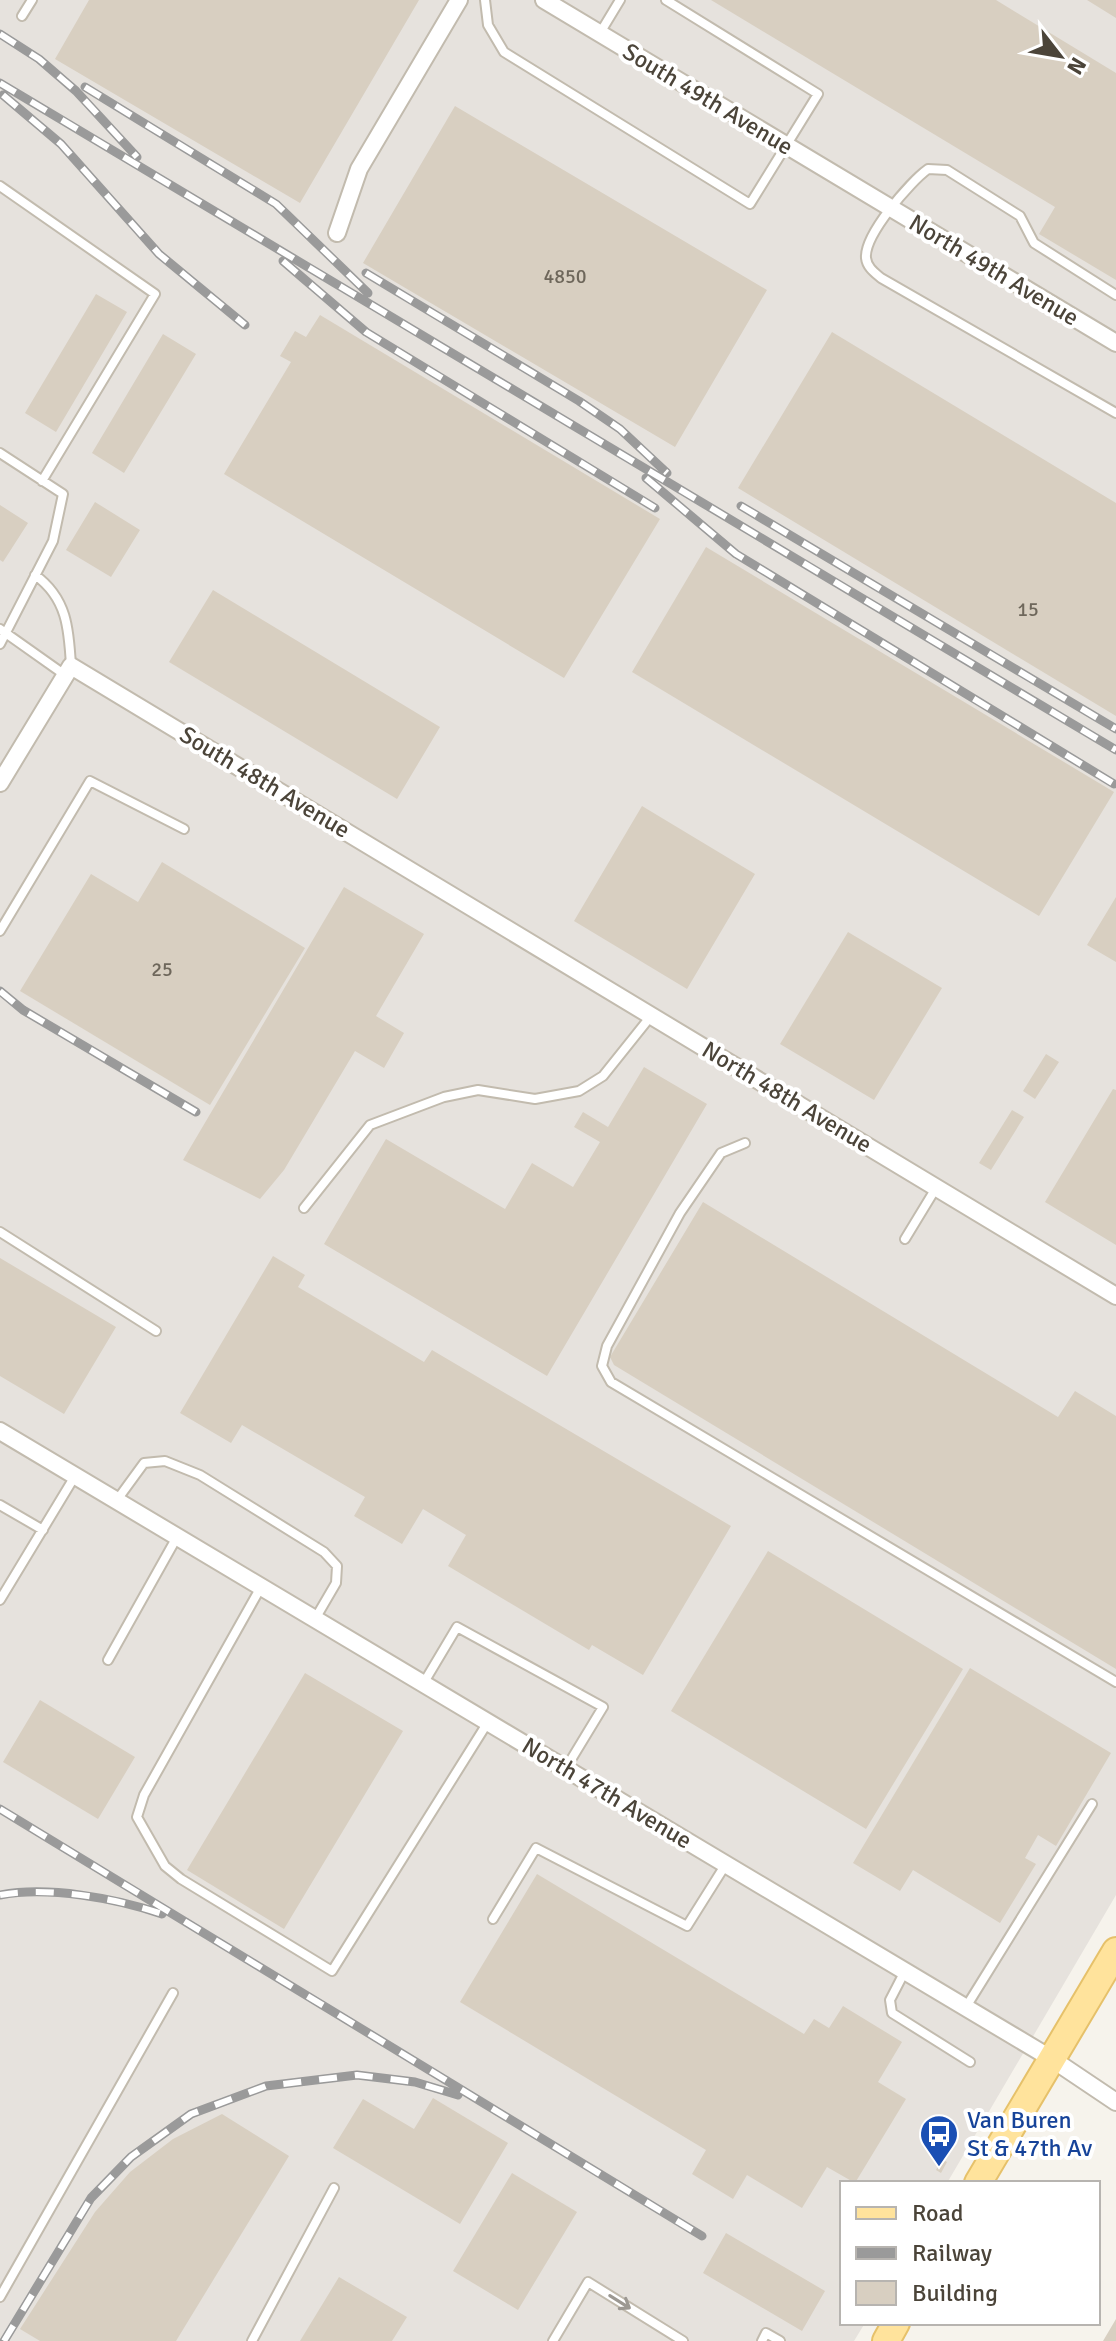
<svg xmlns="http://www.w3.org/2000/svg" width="1116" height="2341" viewBox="0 0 1116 2341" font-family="Signika,sans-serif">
  <rect width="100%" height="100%" fill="#f6f3ec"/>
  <path fill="#e6e2dd" d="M0 0H1116V1895L947 2183H842V2323H865L854 2341H0Z"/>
  <path fill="#d8cfc1" d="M89 0H419L300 203 55 59Z
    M711 0H996L1116 73V280L1039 234 1055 207Z
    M1087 0H1116V18Z
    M455 106 767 290 675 447 363 263Z
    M96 294 127 312 56 432 25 413Z
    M320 315 660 519 564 678 224 474 291 362 280 356 295 331 306 337Z
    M832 332 1116 503V716L738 488Z
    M163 334 196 354 124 473 92 453Z
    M95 502 140 530 111 577 66 550Z
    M0 505 28 523 3 562 0 560Z
    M706 547 1114 792 1039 916 632 672Z
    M213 590 440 727 397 799 169 662Z
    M642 806 755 874 687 989 574 921Z
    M162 862 305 948 210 1105 20 991 91 874 138 902Z
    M344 887 424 934 376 1016 404 1033 384 1068 355 1051 284 1170 260 1199 183 1160Z
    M1116 897V962L1087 945Z
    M848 932 942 988 874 1100 780 1044Z
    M1046 1054 1059 1062 1035 1099 1023 1091Z
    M644 1067 707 1104 547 1376 324 1244 386 1139 505 1209 532 1163 573 1187 600 1142 574 1127 583 1112 608 1127Z
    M1113 1089 1116 1090V1245L1045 1202Z
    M1012 1110 1024 1117 991 1170 979 1163Z
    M703 1202 1058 1417 1075 1391 1116 1416V1669L614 1365 610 1357Z
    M273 1256 305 1275 298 1287 424 1362 432 1350 731 1526 643 1675 592 1645 589 1650 448 1566 466 1535 423 1509 402 1544 354 1516 365 1497 242 1425 231 1443 180 1413Z
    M0 1258 116 1327 64 1414 0 1376Z
    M768 1551 963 1669 866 1829 671 1711Z
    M970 1668 1111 1753 1056 1846 1038 1835 1025 1858 1036 1864 1000 1923 913 1870 900 1891 853 1863Z
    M305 1673 403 1731 284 1929 187 1870Z
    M40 1700 135 1757 98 1819 3 1762Z
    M537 1874 804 2034 814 2019 829 2028 843 2006 902 2042 878 2082 906 2099 855 2183 827 2167 802 2208 747 2175 733 2199 692 2174 706 2150 460 2002Z
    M433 2098 508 2143 460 2224 333 2148 363 2099 414 2129Z
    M222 2114 289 2156 176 2341H40L20 2329 95 2212 130 2172 173 2139Z
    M942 2159 947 2162 941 2173 936 2170Z
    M512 2173 577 2212 518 2310 453 2271Z
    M726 2233 825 2291 802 2331 703 2273Z
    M339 2277 407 2317 392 2341H300Z
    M1116 2319V2341H1103Z"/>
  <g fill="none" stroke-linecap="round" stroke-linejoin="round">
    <g stroke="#c2bbae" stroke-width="12">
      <path id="service" d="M485 0 488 25 504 52 750 204 818 94 666 0
        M22 16 32 0
        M600 33 620 0
        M0 186 155 294 42 481
        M1116 295 1034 243 1020 216 947 170 928 169C910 182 864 235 866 258 867 267 874 272 881 278L1116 413
        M0 453 63 494 53 541 0 644
        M35 575C67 598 69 629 71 666
        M0 629 65 675
        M0 931 90 781 184 829
        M745 1143 721 1153 680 1213 607 1346 602 1366 611 1382 1116 1682
        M304 1208 370 1125 444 1097 478 1090 535 1099 579 1091 603 1076 651 1016
        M0 1232 156 1331
        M905 1239 936 1188
        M117 1500 144 1463 165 1461 200 1475 324 1552 337 1566 336 1583 315 1619
        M0 1505 43 1530
        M261 1587 144 1795 137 1817 165 1866 181 1879 332 1971 488 1722
        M0 1600 75 1476
        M108 1660 177 1537
        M423 1684 457 1627 603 1707 566 1768
        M493 1919 536 1848 687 1926 726 1864
        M905 1971 890 2000 892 2013 970 2062
        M966 2007 1092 1804
        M0 2297 173 1993
        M252 2341 334 2188
        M553 2341 588 2282 683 2341
        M762 2341 766 2333 780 2341"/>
    </g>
    <g stroke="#c2bbae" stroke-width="20">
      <path id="minor" d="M544 0 1116 343
        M337 233 359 169 459 0
        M0 783 71 666 1116 1296
        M0 1431 1052 2059 1116 2102"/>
    </g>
    <g stroke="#e6c16a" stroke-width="30">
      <path id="primary" d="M978 2183 1116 1951
        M886 2341 896 2323"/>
    </g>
    <use href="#service" stroke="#fff" stroke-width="8"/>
    <use href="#minor" stroke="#fff" stroke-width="16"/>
    <use href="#primary" stroke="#ffe39c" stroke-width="26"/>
    <g stroke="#9a9a9a" stroke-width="9">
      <path id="rail" d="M0 34 39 59 76 91 137 157
        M0 83 1116 750
        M85 87 276 204 368 293
        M3 95 61 144 159 254 245 325
        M283 261 366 332 655 508
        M366 273 579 401 620 429 667 473
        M646 478 736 554 1114 784
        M741 506 1116 729
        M0 991 23 1010 196 1112
        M0 1809 702 2236
        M0 1895C48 1886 115 1898 162 1914
        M4 2341 91 2198 131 2157 191 2114 266 2086 357 2075 415 2082 458 2095"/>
    </g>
    <use href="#rail" stroke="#fff" stroke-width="6" stroke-dasharray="18" stroke-linecap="butt"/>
  </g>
  <defs><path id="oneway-shaft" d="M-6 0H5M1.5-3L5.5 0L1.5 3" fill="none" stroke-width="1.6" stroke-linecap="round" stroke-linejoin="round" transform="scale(2)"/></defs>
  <use stroke="#9c9892" href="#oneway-shaft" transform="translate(620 2302) rotate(32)"/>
  <defs>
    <g id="bus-pin" transform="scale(2)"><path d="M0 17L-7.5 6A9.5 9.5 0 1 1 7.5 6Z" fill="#1a4fb4" stroke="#fff"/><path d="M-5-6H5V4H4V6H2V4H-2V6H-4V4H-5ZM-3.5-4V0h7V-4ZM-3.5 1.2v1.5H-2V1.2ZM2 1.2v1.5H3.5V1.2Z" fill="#fff"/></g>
  </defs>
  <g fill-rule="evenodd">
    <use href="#bus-pin" x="939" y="2134"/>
  </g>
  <g text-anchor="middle" stroke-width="8" stroke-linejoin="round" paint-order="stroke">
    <g font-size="20" fill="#6e675b">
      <text x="565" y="283">4850</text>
      <text x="1028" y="616">15</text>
      <text x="162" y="976">25</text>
    </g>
    <g font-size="24" fill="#4b4439" stroke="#fff">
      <text transform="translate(708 99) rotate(31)" y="8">South 49th Avenue</text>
      <text transform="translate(994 270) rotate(31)" y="8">North 49th Avenue</text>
      <text transform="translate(265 782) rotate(31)" y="8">South 48th Avenue</text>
      <text transform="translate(787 1097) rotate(31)" y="8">North 48th Avenue</text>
      <text transform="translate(607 1793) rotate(31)" y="8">North 47th Avenue</text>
    </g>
    <g font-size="24" fill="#164399" stroke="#fff" text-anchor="start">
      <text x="967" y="2128">Van Buren<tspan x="967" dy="28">St &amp; 47th Av</tspan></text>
    </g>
  </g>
  <rect x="840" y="2181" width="260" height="144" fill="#ffffff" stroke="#b7b4b0" stroke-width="2"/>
  <rect x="856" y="2207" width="40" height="12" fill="#ffe39c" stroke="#b7b4b0" stroke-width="2"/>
  <text x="912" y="2221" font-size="24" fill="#4b4439">Road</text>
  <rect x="856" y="2247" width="40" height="12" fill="#9a9a9a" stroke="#b7b4b0" stroke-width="2"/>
  <text x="912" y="2261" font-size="24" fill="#4b4439">Railway</text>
  <rect x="856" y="2281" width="40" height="24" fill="#d8cfc1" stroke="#b7b4b0" stroke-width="2"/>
  <text x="912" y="2301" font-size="24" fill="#4b4439">Building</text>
  <g transform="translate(1060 56) rotate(121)" stroke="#ffffff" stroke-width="6" paint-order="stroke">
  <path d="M0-6L14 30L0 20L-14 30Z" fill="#4b4439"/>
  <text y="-12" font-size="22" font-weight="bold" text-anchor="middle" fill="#4b4439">N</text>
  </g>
</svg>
